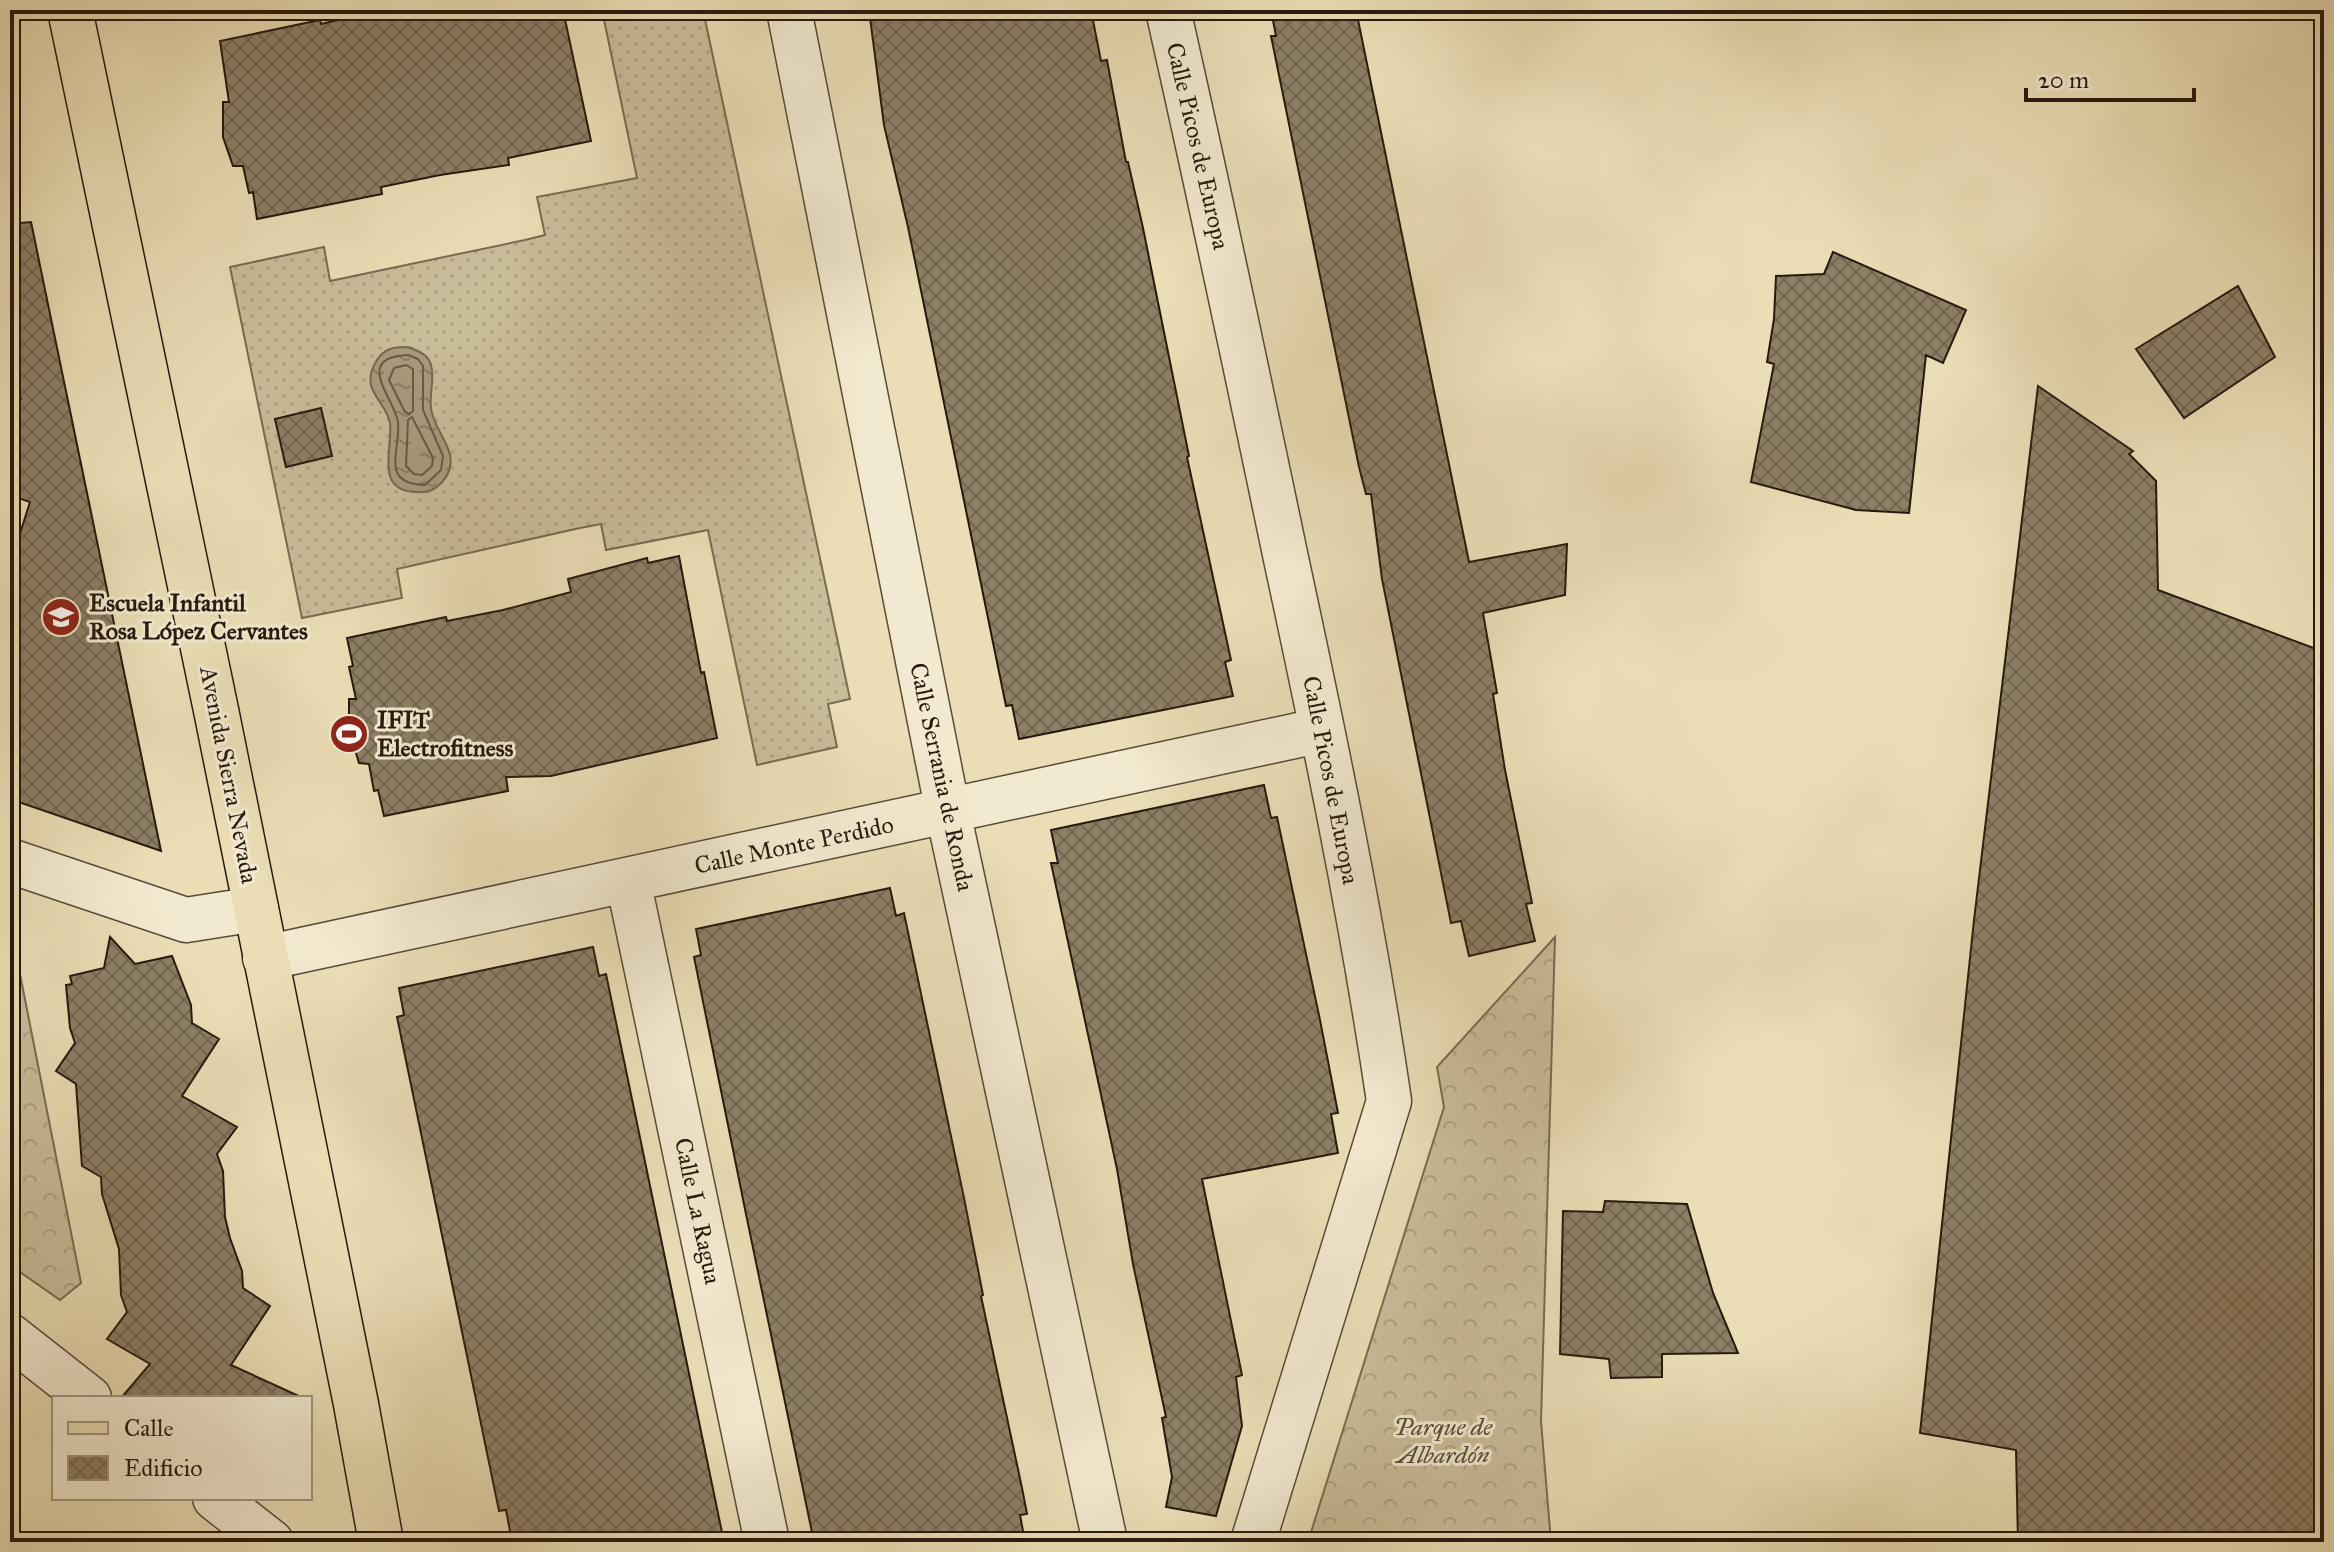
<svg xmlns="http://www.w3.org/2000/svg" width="2334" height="1552" viewBox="0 0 2334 1552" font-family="'IM FELL Great Primer',serif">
  <defs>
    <pattern id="grass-dots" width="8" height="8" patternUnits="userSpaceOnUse" patternTransform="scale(2)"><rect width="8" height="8" fill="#cabd9a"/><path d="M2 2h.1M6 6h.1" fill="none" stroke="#aea284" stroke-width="1.8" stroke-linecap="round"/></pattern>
    <pattern id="forest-crowns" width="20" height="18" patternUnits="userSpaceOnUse" patternTransform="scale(2)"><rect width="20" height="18" fill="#cabd9a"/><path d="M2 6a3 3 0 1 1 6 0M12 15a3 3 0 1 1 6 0" fill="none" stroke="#aea284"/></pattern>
    <pattern id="water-ripples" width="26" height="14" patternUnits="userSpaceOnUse" patternTransform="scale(2)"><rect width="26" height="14" fill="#a99b7d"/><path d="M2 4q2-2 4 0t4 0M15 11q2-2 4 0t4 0" fill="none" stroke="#8a7e65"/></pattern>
    <pattern id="building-cross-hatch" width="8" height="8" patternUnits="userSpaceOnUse" patternTransform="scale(2)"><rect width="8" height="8" fill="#8d7f66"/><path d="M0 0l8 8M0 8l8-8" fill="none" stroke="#736752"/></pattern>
  </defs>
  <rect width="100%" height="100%" fill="#ebdeb6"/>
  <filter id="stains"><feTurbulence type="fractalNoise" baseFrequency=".0025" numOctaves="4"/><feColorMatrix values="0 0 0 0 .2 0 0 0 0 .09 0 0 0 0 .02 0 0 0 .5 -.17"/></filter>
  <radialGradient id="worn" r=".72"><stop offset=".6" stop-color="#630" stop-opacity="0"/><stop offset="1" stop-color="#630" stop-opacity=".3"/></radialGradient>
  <path fill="url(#grass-dots)" stroke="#796b54" stroke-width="2" d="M602 10H703L850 699 828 704 837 747 757 765 708 530 606 550 601 524 580 528 397 569 402 598 302 618 230 267 324 247 330 281 525 240 545 235 537 197 637 178Z"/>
  <path fill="url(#forest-crowns)" stroke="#796b54" stroke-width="2" d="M1555 937 1541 1421 1551 1542H1308L1444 1107 1437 1067Z
    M18 964 81 1283 60 1300 10 1265V987Z"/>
  <path fill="url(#water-ripples)" stroke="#756751" stroke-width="2" d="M408 347C418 351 428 354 431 365 435 379 429 394 431 408 434 435 465 454 443 481 435 490 428 493 416 492 374 491 393 448 390 423 388 409 374 398 371 385 368 372 378 353 390 349 395 347 403 347 408 347Z"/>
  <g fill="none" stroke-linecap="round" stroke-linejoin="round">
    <path stroke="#685a46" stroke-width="2" d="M408 355 418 359 423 366V410L443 456 441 470 425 485C379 484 401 450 398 422 395 399 352 357 408 355Z
      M406 365 413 369V411L409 414 405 412 389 380 394 368Z
      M412 417 433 458 432 466 422 475 414 474 406 466 408 420Z"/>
  </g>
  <path fill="url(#building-cross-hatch)" stroke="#28190f" stroke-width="2" d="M382 10H563L591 141 508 158 509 165 440 175 381 187 382 194 257 219 253 192 249 193 243 166H233L223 137V102H229L220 41 320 20 321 24Z
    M869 10H1091L1101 61 1107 60 1126 162H1128L1143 228 1189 456 1187 457 1231 660 1225 662 1233 696 1019 739 1012 705 1006 706 908 227 884 125Z
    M1271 10H1356L1469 562 1567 544 1565 595 1483 613 1497 693 1493 694 1505 770 1532 903 1526 904 1535 941 1469 956 1461 921 1451 923 1382 579 1371 494H1366L1359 467 1271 36H1276Z
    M31 222 161 851 10 799V565L30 502 10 495V412L21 399 10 369V224Z
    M1833 252 1966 310 1943 363 1926 355 1909 513 1856 510 1751 482 1774 364 1767 362 1774 319 1776 276 1824 274Z
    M2238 286 2275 357 2184 418 2136 349Z
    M2038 386 2133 451 2129 454 2156 481 2158 590 2319 650 2324 813V1542H2018L2016 1450 1920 1433 1974 920Z
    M321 408 332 456 286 467 275 419Z
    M679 556 701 673 704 672 717 738 551 776 506 777 508 791 384 816 378 790 374 791 369 764 359 763 349 730V699H356L349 667 353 666 347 638 446 617 447 621 503 610 571 592 568 579 647 558 648 563Z
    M1264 785 1271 818 1277 817 1320 1020 1338 1113 1331 1114 1338 1153 1202 1179 1242 1375 1236 1377 1242 1426 1216 1516 1166 1507 1172 1477 1162 1418 1166 1417 1133 1264 1117 1169 1051 863H1058L1051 830Z
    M890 888 896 916 904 913 964 1198 983 1295 981 1296 1022 1488 1027 1514 1020 1515 1025 1542H814L746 1214 694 957 701 955 696 929Z
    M110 937 135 964 172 956 191 1005 192 1023 219 1039 182 1096 237 1127 217 1154 223 1171 225 1217 230 1238 242 1271 243 1288 270 1306 231 1365 303 1398H121L150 1364 107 1339 127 1312 121 1295 119 1249 102 1194 101 1177 82 1166 76 1084 56 1071 75 1043 70 1028 66 985 72 984 70 976 104 968Z
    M593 947 599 976 606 974 724 1542H512L506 1510 499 1511 397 1017 404 1015 399 988Z
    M1605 1201 1687 1204 1713 1293 1738 1353 1662 1354V1377L1611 1378 1609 1359 1560 1354 1563 1211 1603 1212Z"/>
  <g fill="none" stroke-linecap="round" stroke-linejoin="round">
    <g stroke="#594a39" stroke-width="47">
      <path id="minor" d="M789 10 948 812 1105 1542
        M1168 10C1209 191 1247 372 1285 554 1324 735 1362 918 1389 1101L1253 1542
        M10 861 186 920 256 909
        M628 880 767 1542
        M265 958 1322 730
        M10 1336 89 1398
        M215 1498 271 1542"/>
    </g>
    <g stroke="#28190f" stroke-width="47">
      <path id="major" d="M70 10 216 710 356 1404 381 1542"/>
    </g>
    <use href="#minor" stroke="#f2ead0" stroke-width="44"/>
    <use href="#major" stroke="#ebdeb6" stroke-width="44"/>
  </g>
  <defs>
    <g id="school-disc" transform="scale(2)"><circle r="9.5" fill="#8f2418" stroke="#f2ead0"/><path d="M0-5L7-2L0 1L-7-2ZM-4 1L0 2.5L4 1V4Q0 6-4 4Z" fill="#fff"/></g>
    <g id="stadium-disc" transform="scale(2)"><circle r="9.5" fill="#8f2418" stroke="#f2ead0"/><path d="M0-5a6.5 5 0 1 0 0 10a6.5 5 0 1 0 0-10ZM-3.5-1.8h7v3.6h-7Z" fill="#fff"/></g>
  </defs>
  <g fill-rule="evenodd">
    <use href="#school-disc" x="61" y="617"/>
    <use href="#stadium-disc" x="349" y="734"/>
  </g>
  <g text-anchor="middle" stroke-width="6" stroke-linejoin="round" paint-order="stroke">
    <g font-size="24" fill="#28190f" stroke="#f2ead0">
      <text transform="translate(1198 146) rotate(77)" y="8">Calle Picos de Europa</text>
      <text transform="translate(229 775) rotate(79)" y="8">Avenida Sierra Nevada</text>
      <text transform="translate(942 777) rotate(78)" y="8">Calle Serrania de Ronda</text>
      <text transform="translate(1331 780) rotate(79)" y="8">Calle Picos de Europa</text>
      <text transform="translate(794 845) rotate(-12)" y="8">Calle Monte Perdido</text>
      <text transform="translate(698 1211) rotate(78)" y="8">Calle La Ragua</text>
    </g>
    <g font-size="24" font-weight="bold" fill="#28190f" stroke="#f2ead0" text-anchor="start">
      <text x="89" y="611">Escuela Infantil<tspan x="89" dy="28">Rosa López Cervantes</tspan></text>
      <text x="377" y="728">IFIT<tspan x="377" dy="28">Electrofitness</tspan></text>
    </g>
    <g font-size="24" font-style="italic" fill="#594a39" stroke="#f2ead0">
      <text x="1443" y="1435">Parque de<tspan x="1443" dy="28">Albardón</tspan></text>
    </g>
  </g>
  <rect width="2334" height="1552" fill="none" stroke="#ebdeb6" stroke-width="40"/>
  <rect x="12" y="12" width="2310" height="1528" fill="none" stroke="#28190f" stroke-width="4"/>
  <rect x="20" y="20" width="2294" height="1512" fill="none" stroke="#28190f" stroke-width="2"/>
  <rect x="52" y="1396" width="260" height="104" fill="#f2ead0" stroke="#a19683" stroke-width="2"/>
  <rect x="68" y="1422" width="40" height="12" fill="#ebdeb6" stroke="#a19683" stroke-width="2"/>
  <text x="124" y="1436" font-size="24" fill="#28190f">Calle</text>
  <rect x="68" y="1456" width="40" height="24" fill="url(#building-cross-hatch)" stroke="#a19683" stroke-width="2"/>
  <text x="124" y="1476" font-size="24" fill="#28190f">Edificio</text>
  <path d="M2026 88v12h168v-12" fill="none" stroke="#28190f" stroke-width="4"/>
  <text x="2038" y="88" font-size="24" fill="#28190f" stroke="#f2ead0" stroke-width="6" paint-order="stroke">20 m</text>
  <rect width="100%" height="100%" filter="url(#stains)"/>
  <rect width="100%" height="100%" fill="url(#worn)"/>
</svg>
